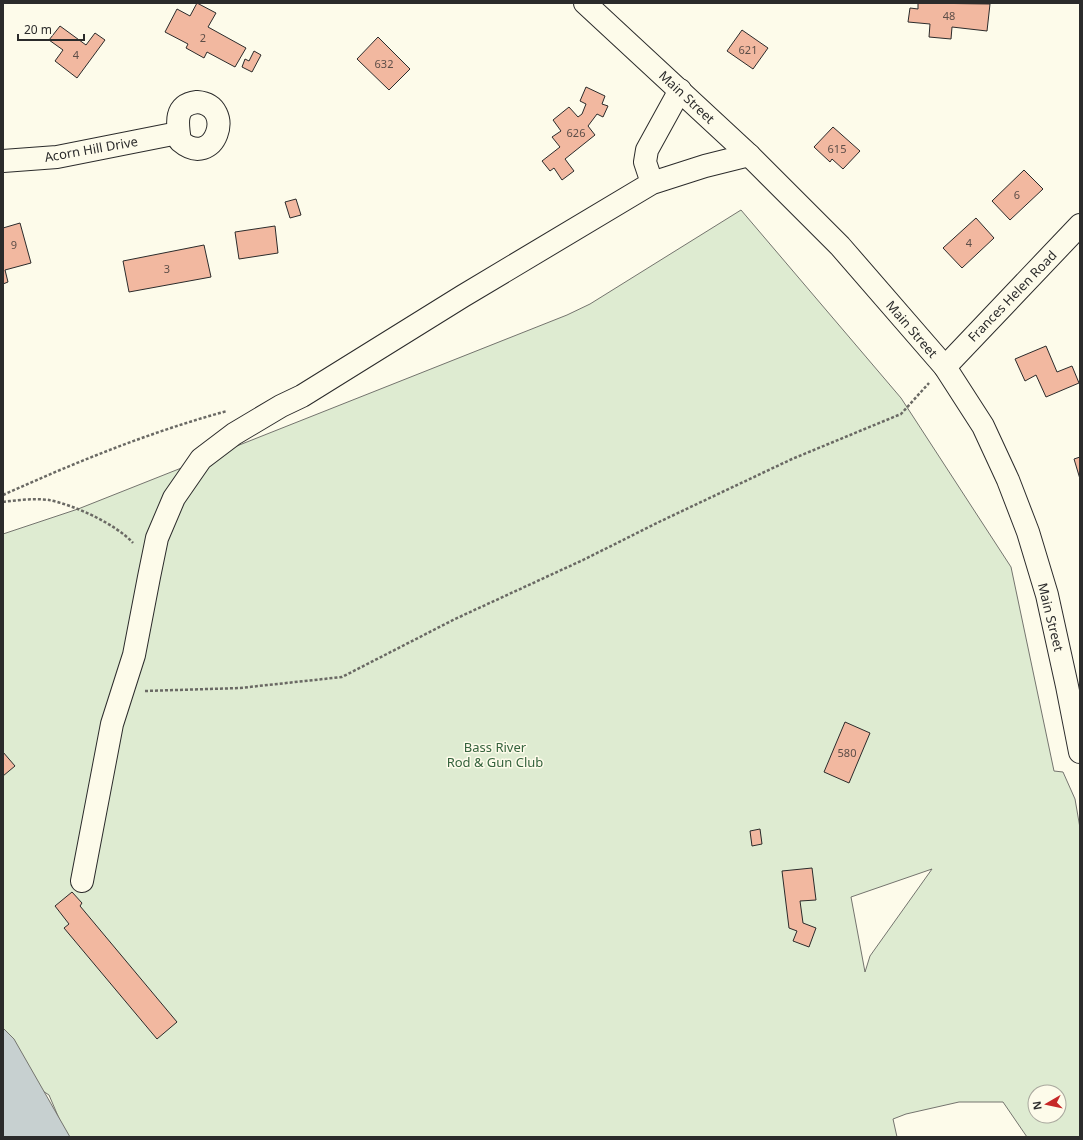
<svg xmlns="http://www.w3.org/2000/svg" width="1083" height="1140" viewBox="0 0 1083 1140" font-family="'Noto Sans',sans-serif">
  <rect width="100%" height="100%" fill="#fdfbea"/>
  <path fill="#deebd1" stroke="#74746e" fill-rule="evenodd" d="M741 210 901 398 1011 567 1054 771 1063 772 1075 799 1080 828V1137H1027L1003 1102H959L906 1114 893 1119 897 1137H67L49 1095 3 1065V534L78 509 567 315 590 304ZM932 869 870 956 865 972 851 897ZM1035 1092H1059V1116H1035Z"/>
  <path fill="#c7d0d0" stroke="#74746e" d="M3 1028 14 1039 70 1137H3Z"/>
  <path fill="#f2b8a0" stroke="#2b2b2b" d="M197 3 216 13 208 27 246 48 235 67 207 52 204 58 186 48 188 44 165 32 177 9 190 16Z
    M918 3 990 4 987 31 952 27 951 39 929 37 930 24 908 22 910 8 918 9Z
    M60 26 86 45 95 33 105 40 77 78 55 61 63 50 49 40Z
    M742 30 768 48 753 69 727 51Z
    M378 37 410 69 389 90 357 59Z
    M254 51 261 55 252 72 242 67 245 59 249 61Z
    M586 87 605 96 602 104 608 106 603 117 597 114 588 126 595 135 565 159 574 171 562 180 554 168 550 171 542 161 560 147 552 137 561 131 553 120 569 107 578 117 582 114 586 104 580 101Z
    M833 127 860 151 843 169 832 159 830 162 814 147Z
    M1024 170 1043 189 1010 220 992 201Z
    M296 199 301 215 290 218 285 202Z
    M976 218 994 238 962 268 943 248Z
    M20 223 31 263 5 270 8 282 3 284V228Z
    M275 226 278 253 239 259 235 232Z
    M204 245 211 277 129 292 123 261Z
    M1046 346 1057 372 1072 366 1079 383 1046 397 1036 375 1025 381 1015 359Z
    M1080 457V479L1074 459Z
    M845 722 870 733 849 783 824 772Z
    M3 752 15 766 3 776Z
    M760 829 762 844 752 846 750 831Z
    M812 868 816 900 800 901 803 923 816 928 809 947 793 941 797 931 789 928 782 871Z
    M72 892 82 903 80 906 177 1022 157 1039 64 928 69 924 55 906Z"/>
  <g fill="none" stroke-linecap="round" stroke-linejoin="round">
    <g stroke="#2b2b2b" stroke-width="24">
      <path id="minor" d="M197 102C237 105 215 171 180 141 177 123 174 105 197 102Z
        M3 161 57 157 178 133
        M652 183 645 162 647 150 680 90
        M945 367 1080 225
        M82 881 112 724 134 655 149 577 157 538 174 498 201 459 234 434 281 406 302 396 463 296 652 183 705 166 749 155"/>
    </g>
    <g stroke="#2b2b2b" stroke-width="24">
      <path id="major" d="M585 3 749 155 840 246 945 367 983 426 1008 480 1028 532 1047 595 1067 686 1080 752"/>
    </g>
    <path stroke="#6a6964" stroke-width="2.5" stroke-dasharray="3 2" stroke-linecap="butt" d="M3 495C76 462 150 432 227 411
      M3 502C18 500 34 498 49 500 74 505 116 524 133 543
      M145 691 240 688 342 677 455 619 583 560 661 521 792 459 901 414 929 383"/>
    <use href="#minor" stroke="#fdfbea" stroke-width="22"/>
    <use href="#major" stroke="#fdfbea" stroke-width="22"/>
  </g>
  <g text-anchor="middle" stroke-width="3" stroke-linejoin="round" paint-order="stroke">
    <g font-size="11" fill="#5d4e48">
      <text x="949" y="20">48</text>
      <text x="203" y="42">2</text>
      <text x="748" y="54">621</text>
      <text x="76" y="59">4</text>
      <text x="384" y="68">632</text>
      <text x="576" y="137">626</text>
      <text x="837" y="153">615</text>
      <text x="1017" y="199">6</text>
      <text x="969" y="247">4</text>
      <text x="14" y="249">9</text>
      <text x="167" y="273">3</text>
      <text x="847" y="757">580</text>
    </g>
    <g font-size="13" fill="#2b2b2b" stroke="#fdfbea">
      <text transform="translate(687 97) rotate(43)" y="5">Main Street</text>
      <text transform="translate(91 149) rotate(-10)" y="5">Acorn Hill Drive</text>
      <text transform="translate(1012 296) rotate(-46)" y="5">Frances Helen Road</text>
      <text transform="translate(912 329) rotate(49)" y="5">Main Street</text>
      <text transform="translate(1051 617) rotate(76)" y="5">Main Street</text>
    </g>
    <g font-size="13" fill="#34623c" stroke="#fdfbea">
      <text x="495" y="752">Bass River<tspan x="495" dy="15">Rod &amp; Gun Club</tspan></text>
    </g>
  </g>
  <rect width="1083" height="1140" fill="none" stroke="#2b2b2b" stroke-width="8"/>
  <g transform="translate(1047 1104) rotate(261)"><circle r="19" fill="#fdfbea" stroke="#a9a89e"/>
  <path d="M0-3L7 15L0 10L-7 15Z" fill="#c62828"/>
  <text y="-6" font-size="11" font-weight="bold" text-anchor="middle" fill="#2b2b2b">N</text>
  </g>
  <path d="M18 34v6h66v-6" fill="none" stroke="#2b2b2b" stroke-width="2"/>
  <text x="24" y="34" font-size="12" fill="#2b2b2b" stroke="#fdfbea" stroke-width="3" paint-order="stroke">20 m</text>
</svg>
